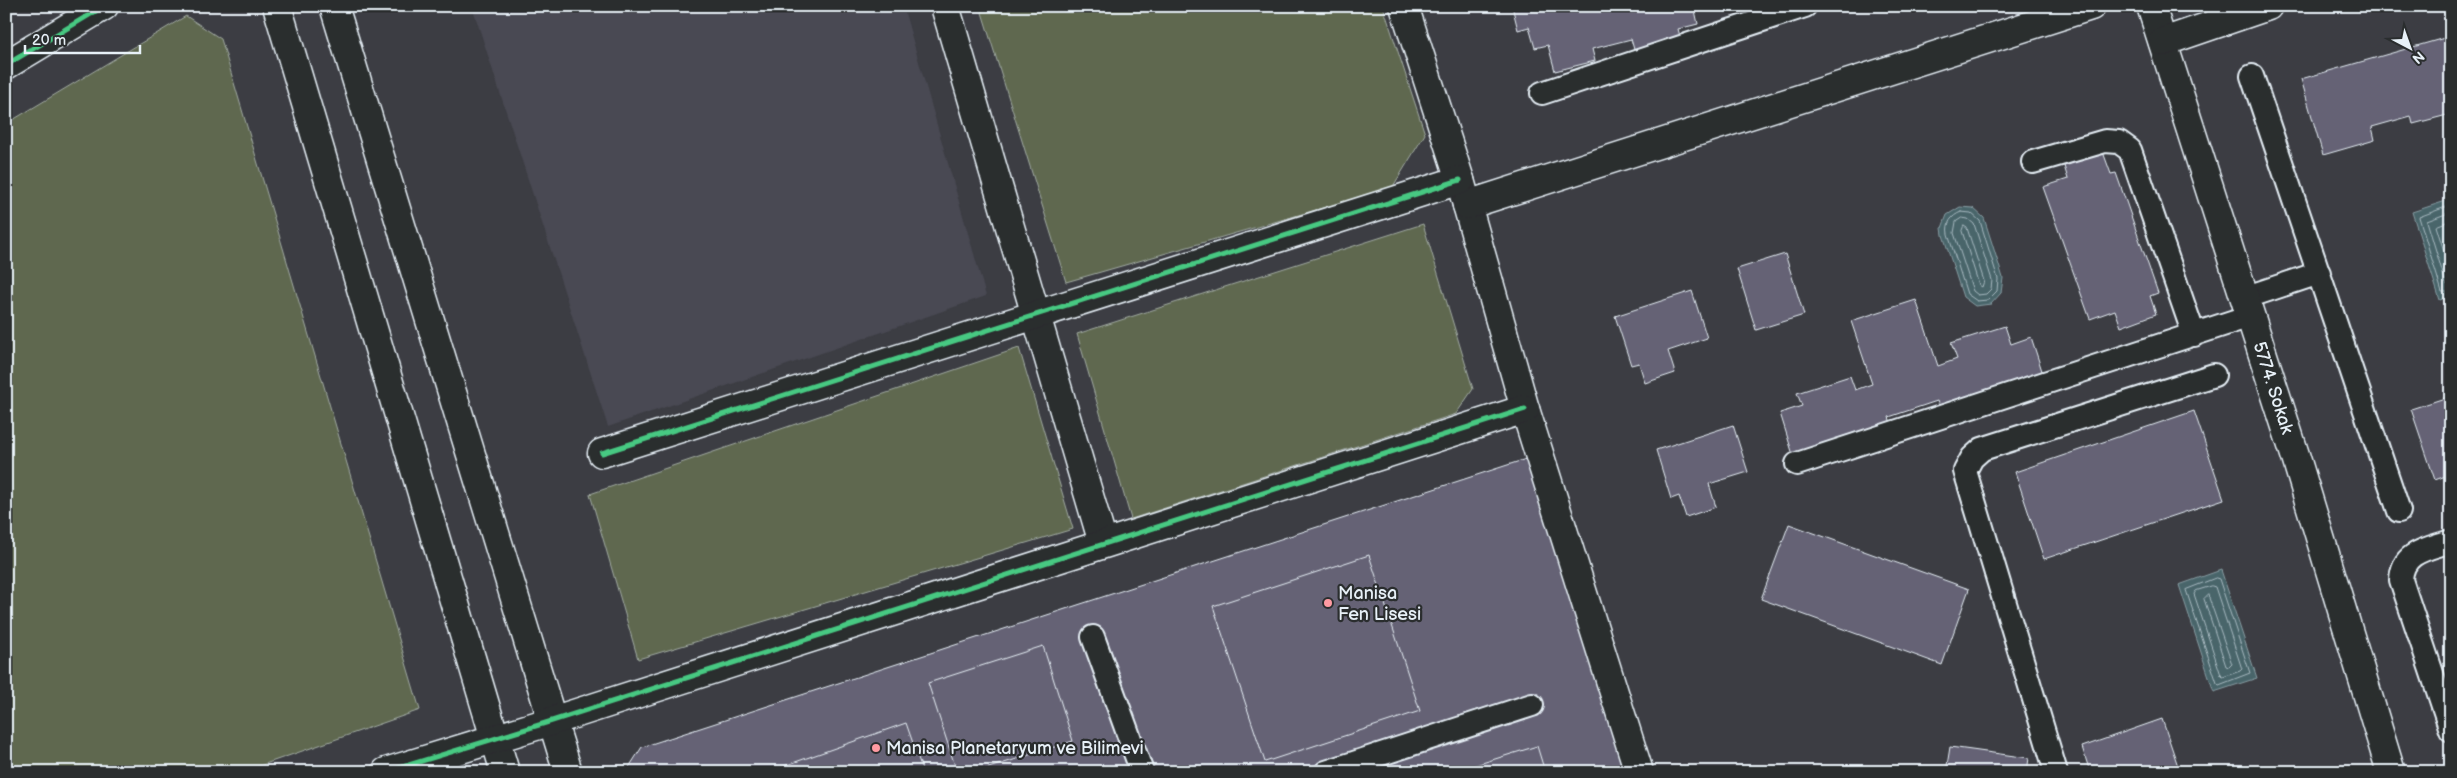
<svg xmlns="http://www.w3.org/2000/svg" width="2457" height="778" viewBox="0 0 2457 778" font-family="'Balsamiq Sans',sans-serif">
  <rect width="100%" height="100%" fill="#3c3d43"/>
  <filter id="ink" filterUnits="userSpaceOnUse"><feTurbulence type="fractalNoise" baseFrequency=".02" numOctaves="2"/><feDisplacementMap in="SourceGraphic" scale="10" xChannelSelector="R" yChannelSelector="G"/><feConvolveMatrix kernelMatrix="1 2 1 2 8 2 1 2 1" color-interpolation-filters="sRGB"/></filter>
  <g filter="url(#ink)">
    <path fill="#484852" d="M472 6H903L986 296 608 427Z"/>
    <path fill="#5e684f" stroke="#a3aca4" d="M980 6H1383L1425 134 1392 188 1066 282Z
      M186 16 221 39 420 710 242 772H6V124Z
      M1423 224 1473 389 1456 414 1131 519 1077 334Z
      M1019 348 1073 529 638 659 590 494Z"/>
    <path fill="#48656b" stroke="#889da3" d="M2449 200 2451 296 2440 300 2412 212Z
      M1960 207 1973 208 1984 218 2003 278 2001 293 1991 304 1975 306 1963 297 1943 235 1942 228 1947 215Z
      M2221 570 2257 678 2214 692 2179 585Z"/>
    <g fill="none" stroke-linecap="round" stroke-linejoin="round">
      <path stroke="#a8b9c0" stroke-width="1" d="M2451 205 2419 217 2442 292H2451
        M1961 212 1971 213 1980 221 1998 279 1997 291 1988 300 1977 301 1967 294 1948 234C1946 223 1951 216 1961 212Z
        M2451 212 2427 221 2446 284 2451 286
        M1962 218 1968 219 1974 224 1992 280 1991 289 1986 294 1978 295 1973 291 1954 233 1956 222Z
        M2451 220 2436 226 2451 273
        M1964 226 1967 228 1984 281 1982 287 1979 285 1962 231Z
        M2216 578 2219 579 2250 673 2219 685 2217 683 2186 590Z
        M2212 586 2215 587 2242 669 2240 671 2223 677 2221 675 2194 594 2196 591Z
        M2208 595 2232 664 2229 667 2226 666 2204 599Z"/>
    </g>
    <path fill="#656274" stroke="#e8f1f8" d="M1512 6H1694L1698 24 1678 29 1681 40 1635 53 1631 39 1592 49 1595 61 1555 71 1548 45 1535 48 1529 27 1518 30Z
      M2448 37 2451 48V114L2413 124 2411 116 2372 127 2375 140 2323 155 2301 79Z
      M2103 152 2111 174 2116 173 2158 293 2150 296 2156 314 2121 327 2115 310 2090 319 2043 187 2068 179 2064 166Z
      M1785 254 1804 315 1756 330 1737 269Z
      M1692 291 1707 338 1668 351 1675 373 1645 383 1639 363 1631 365 1615 316Z
      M1916 300 1938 366 1957 359 1951 343 2005 326 2011 344 2031 337 2044 377 1941 411 1937 401 1889 417 1892 426 1794 458 1780 413 1802 406 1797 393 1850 376 1855 390 1872 384 1851 321Z
      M2451 396V474L2435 480 2411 409Z
      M2194 411 2224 499 2044 559 2015 472Z
      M1733 425 1748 472 1709 484 1716 507 1686 517 1679 496 1671 499 1656 450Z
      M1526 459 1626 772H626L642 747Z
      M1789 524 1969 589 1942 665 1761 599Z
      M1369 555 1420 711 1265 762 1213 606Z
      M1043 646 1073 741 976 772H957L928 683Z
      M2162 719 2180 772H2090L2082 747Z
      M906 723 923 772H767Z
      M1537 746 1545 772H1453Z
      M1950 747 2029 758 2027 772H1946Z"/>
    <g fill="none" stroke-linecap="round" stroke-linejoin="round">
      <g stroke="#e8f1f8" stroke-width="26">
        <path id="service" d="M2252 76 2399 511
          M1542 93 1805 6
          M2033 162 2105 141 2119 142 2130 150 2194 335
          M2244 298 2319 273
          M1797 464 2250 316
          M2451 541C2428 549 2402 551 2401 580L2451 730
          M1093 637 1142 772
          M1326 772 1532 705
          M2056 772 1965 471 1972 458 1982 449 2214 375"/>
      </g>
      <g stroke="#e8f1f8" stroke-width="31">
        <g id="minor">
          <path d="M277 6 505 772"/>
          <path d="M334 6 568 772"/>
          <path d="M945 6 1103 543"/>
          <path d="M1404 6 1460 180 1525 409 1639 772"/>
          <path id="s1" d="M2151 6 2296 458 2391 772"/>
          <path d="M2163 42 2268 6"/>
          <path d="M1467 205 2091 6"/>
          <path d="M602 453 1460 180"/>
          <path d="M386 772 552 721 1525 409"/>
        </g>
      </g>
      <g stroke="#e8f1f8" stroke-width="31">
        <path id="tertiary" d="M6 65 104 6"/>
      </g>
      <use href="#service" stroke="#2a2d2e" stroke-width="22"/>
      <use href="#minor" stroke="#2a2d2e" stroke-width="28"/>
      <use href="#tertiary" stroke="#2a2d2e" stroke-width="28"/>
      <g stroke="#2a2d2e" stroke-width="8">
        <path id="cycleway" d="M6 65 104 6
          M602 453 1460 180
          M386 772 552 721 1525 409"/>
      </g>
      <use href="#cycleway" stroke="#46c982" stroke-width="5"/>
    </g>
  </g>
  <g fill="#ff9aa2" stroke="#2a2d2e" stroke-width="2">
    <circle cx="1328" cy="603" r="5"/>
    <circle cx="876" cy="748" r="5"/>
  </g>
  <g text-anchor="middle" stroke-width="4.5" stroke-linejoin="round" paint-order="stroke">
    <g font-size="18" fill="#e8f1f8" stroke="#2a2d2e">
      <text dy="6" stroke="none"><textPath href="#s1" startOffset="401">5774. Sokak</textPath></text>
    </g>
    <g font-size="18" fill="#e8f1f8" stroke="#2a2d2e" text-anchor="start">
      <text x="1338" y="599">Manisa<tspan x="1338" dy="21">Fen Lisesi</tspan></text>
      <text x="886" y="754">Manisa Planetaryum ve Bilimevi</text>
    </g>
  </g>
  <rect width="2457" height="778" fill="none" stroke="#2a2d2e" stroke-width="25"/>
  <rect x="12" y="12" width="2432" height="753" fill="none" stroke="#e8f1f8" stroke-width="2" filter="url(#ink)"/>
  <g transform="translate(2410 48) rotate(139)" stroke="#2a2d2e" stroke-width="4" paint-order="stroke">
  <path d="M0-4L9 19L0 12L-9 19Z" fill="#e8f1f8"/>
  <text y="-8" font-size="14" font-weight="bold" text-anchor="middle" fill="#e8f1f8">N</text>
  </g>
  <path d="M25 45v8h115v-8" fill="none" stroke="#e8f1f8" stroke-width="2.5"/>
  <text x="32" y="45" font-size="15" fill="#e8f1f8" stroke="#2a2d2e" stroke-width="4" paint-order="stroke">20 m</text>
</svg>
